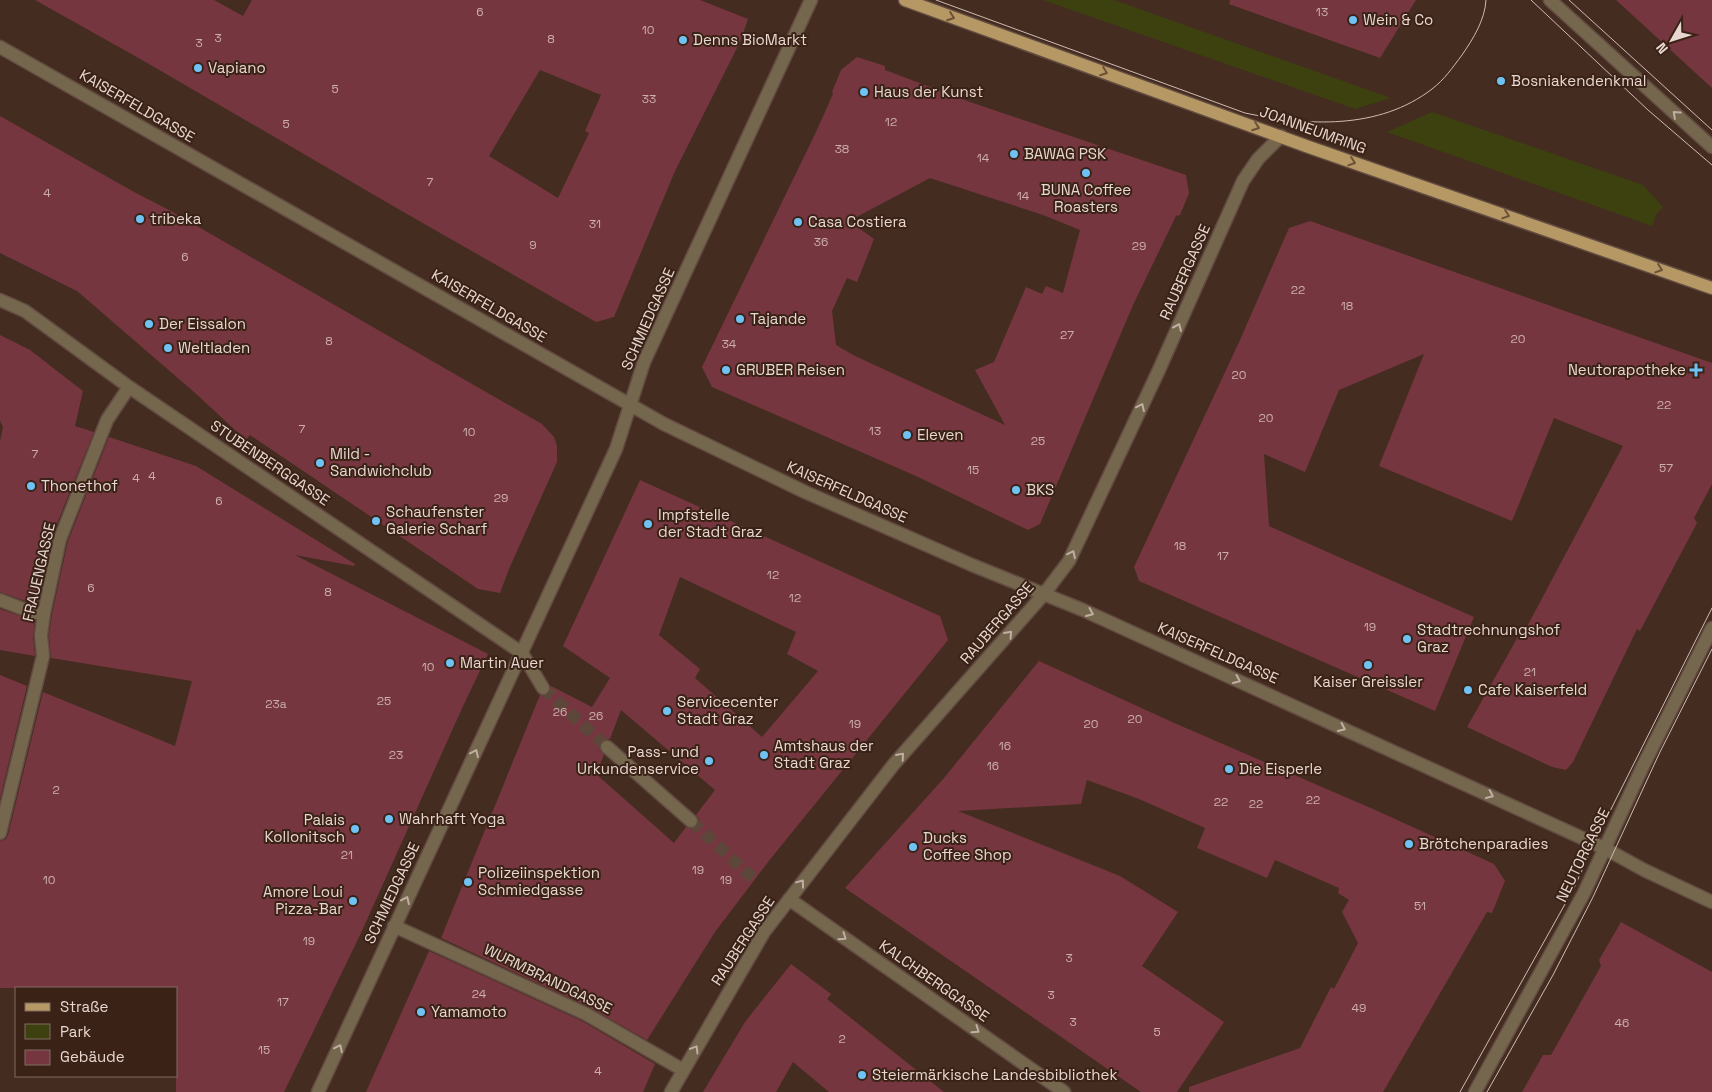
<svg xmlns="http://www.w3.org/2000/svg" width="1712" height="1092" viewBox="0 0 1712 1092" font-family="'Space Grotesk',sans-serif">
  <rect width="100%" height="100%" fill="#442c20"/>
  <path fill="#3d4110" d="M1043 0H1114L1391 98 1355 109Z
    M1432 112 1643 185 1663 207 1657 213 1652 226 1387 132Z"/>
  <path fill="#76363f" fill-rule="evenodd" d="M35 0H214L243 16 252 0H700L748 19 740 42 675 171 614 317 596 322 400 210 142 60ZM540 70 601 95 585 131 589 133 558 198 489 156Z
    M1230 0H1416L1380 58 1229 4Z
    M1616 0H1712V88Z
    M857 57 885 66V70L970 102 1186 175 1189 193 1180 215 1176 216 1133 305 1040 524 1028 530 916 476 712 387 702 367 815 134 833 94 832 92 841 70ZM930 178 1043 215 1080 230 1063 293 1046 286 1042 294 1026 287 994 362 975 370 1005 425 855 356 836 345 832 311 847 278 857 282 874 239 849 221Z
    M0 116 134 192 169 210 542 424 554 437 557 446V462L509 569 500 593 478 589 250 435 246 440 194 392 77 291 0 253Z
    M1310 221 1712 363V484L1694 518 1697 523 1640 631 1637 629 1573 762 1566 770 1552 767 1467 727 1519 635 1522 636 1623 446 1554 418 1512 521 1379 466 1424 354 1339 390 1305 472 1264 454 1269 526 1474 617 1435 711 1139 581 1134 567 1240 340 1289 228Z
    M0 335 30 350 83 391 75 426 94 432 52 536 37 605 0 592V441L3 427 0 421Z
    M109 437 196 466 355 564 354 566 295 555 488 654 464 704 361 933 284 1092H176V988H0V841L6 839 8 835 43 692 175 746 192 681 51 658 49 635 52 614 68 541Z
    M640 480 940 616 948 640 768 862 715 932 647 1040 589 1007 441 938 540 695H548L550 691 551 686 592 707 610 678 563 646ZM680 577 796 632 787 654 818 671 762 737 695 678 700 669 659 635ZM621 710 715 790 696 815 699 819 697 826 693 829 686 827 674 843 596 774 604 755 600 750 599 745 604 740 610 739Z
    M0 609 35 621 33 636 35 656 0 650Z
    M1039 661 1172 722 1373 809 1494 864 1505 881 1492 913 1487 912 1383 1092H1189V1087L1300 1048 1331 987 1334 989 1358 943 1342 912 1349 900 1338 893 1339 888 1275 860 1267 878 1197 848 1205 828 1139 799 1087 780 1081 804 958 811 1120 876 1178 912 1142 966 1224 1022 1177 1092H1141L845 888 944 778Z
    M0 675 27 686 0 799Z
    M1621 922 1712 972V1092H1522L1543 1055H1551L1601 966 1599 960Z
    M429 951 582 1021 655 1064 643 1092H366Z
    M791 964 831 994 827 999 944 1092H829L793 1062 776 1092H703L745 1022Z"/>
  <g fill="none" stroke-linecap="round" stroke-linejoin="round">
    <path stroke="#5d463a" stroke-width="12" stroke-dasharray="12 6" stroke-linecap="butt" d="M543 688 607 747
      M691 821 755 880"/>
    <g stroke="#624b40" stroke-width="15">
      <path id="minor" d="M1550 0 1712 147
        M0 47 664 424 805 492 972 565 1083 610 1604 848 1644 870 1712 902
        M0 300 25 311 129 387 522 653 543 688
        M0 600 34 613H44
        M607 747 691 821
        M0 833 43 656 41 635 44 613 60 539 107 420 129 387
        M789 899 1064 1092
        M394 926 586 1014 683 1070
        M318 1092 616 449 644 362 811 0
        M671 1092 764 932 894 764 1044 594 1069 561 1158 372 1243 181 1258 159 1281 136
        M1475 1092 1584 893 1643 766 1712 628"/>
    </g>
    <g stroke="#624b40" stroke-width="15">
      <path id="major" d="M905 0 1306 146 1712 288"/>
    </g>
    <use href="#minor" stroke="#75664e" stroke-width="12"/>
    <use href="#major" stroke="#b69865" stroke-width="12"/>
    <path stroke="#cebbb4" stroke-width="1" d="M936 0 1245 113C1307 126 1379 130 1432 89 1444 80 1453 67 1462 55 1473 39 1485 20 1486 0
      M1531 0 1648 110 1712 165
      M1569 0 1712 130
      M1460 1092 1574 888 1594 843 1712 608
      M1487 1092 1553 975 1593 897 1660 752 1712 649"/>
  </g>
  <defs><path id="oneway-chevron" d="M-2-3.5L2.5 0L-2 3.5" fill="none" stroke-width="1.6" stroke-linecap="round" stroke-linejoin="round" transform="scale(1.25)"/></defs>
  <g stroke="#6c5136">
    <use href="#oneway-chevron" transform="translate(951 17) rotate(20)"/>
    <use href="#oneway-chevron" transform="translate(1104 72) rotate(20)"/>
    <use href="#oneway-chevron" transform="translate(1256 127) rotate(20)"/>
    <use href="#oneway-chevron" transform="translate(1352 162) rotate(19)"/>
    <use href="#oneway-chevron" transform="translate(1506 215) rotate(19)"/>
    <use href="#oneway-chevron" transform="translate(1659 269) rotate(19)"/>
  </g>
  <g stroke="#c0afa2">
    <use href="#oneway-chevron" transform="translate(1676 114) rotate(-138)"/>
    <use href="#oneway-chevron" transform="translate(1178 327) rotate(-66)"/>
    <use href="#oneway-chevron" transform="translate(1141 407) rotate(-65)"/>
    <use href="#oneway-chevron" transform="translate(1072 554) rotate(-64)"/>
    <use href="#oneway-chevron" transform="translate(1090 613) rotate(24)"/>
    <use href="#oneway-chevron" transform="translate(1009 634) rotate(-48)"/>
    <use href="#oneway-chevron" transform="translate(1237 680) rotate(24)"/>
    <use href="#oneway-chevron" transform="translate(1342 728) rotate(25)"/>
    <use href="#oneway-chevron" transform="translate(475 753) rotate(-65)"/>
    <use href="#oneway-chevron" transform="translate(901 756) rotate(-49)"/>
    <use href="#oneway-chevron" transform="translate(1490 795) rotate(25)"/>
    <use href="#oneway-chevron" transform="translate(801 883) rotate(-53)"/>
    <use href="#oneway-chevron" transform="translate(406 900) rotate(-65)"/>
    <use href="#oneway-chevron" transform="translate(843 937) rotate(35)"/>
    <use href="#oneway-chevron" transform="translate(976 1030) rotate(35)"/>
    <use href="#oneway-chevron" transform="translate(339 1048) rotate(-64)"/>
    <use href="#oneway-chevron" transform="translate(695 1049) rotate(-59)"/>
  </g>
  <g fill="#6fc2f4" stroke="#3a2216" stroke-width="2">
    <circle cx="1353" cy="20" r="5"/>
    <circle cx="683" cy="40" r="5"/>
    <circle cx="198" cy="68" r="5"/>
    <circle cx="1501" cy="81" r="5"/>
    <circle cx="864" cy="92" r="5"/>
    <circle cx="1014" cy="154" r="5"/>
    <circle cx="1086" cy="173" r="5"/>
    <circle cx="140" cy="219" r="5"/>
    <circle cx="798" cy="222" r="5"/>
    <circle cx="740" cy="319" r="5"/>
    <circle cx="149" cy="324" r="5"/>
    <circle cx="168" cy="348" r="5"/>
    <circle cx="726" cy="370" r="5"/>
    <path d="M1693.5 362.5h5v5h5v5h-5v5h-5v-5h-5v-5h5z"/>
    <circle cx="907" cy="435" r="5"/>
    <circle cx="320" cy="463" r="5"/>
    <circle cx="31" cy="486" r="5"/>
    <circle cx="1016" cy="490" r="5"/>
    <circle cx="376" cy="521" r="5"/>
    <circle cx="648" cy="524" r="5"/>
    <circle cx="1407" cy="639" r="5"/>
    <circle cx="450" cy="663" r="5"/>
    <circle cx="1368" cy="665" r="5"/>
    <circle cx="1468" cy="690" r="5"/>
    <circle cx="667" cy="711" r="5"/>
    <circle cx="764" cy="755" r="5"/>
    <circle cx="709" cy="761" r="5"/>
    <circle cx="1229" cy="769" r="5"/>
    <circle cx="389" cy="819" r="5"/>
    <circle cx="355" cy="829" r="5"/>
    <circle cx="1409" cy="844" r="5"/>
    <circle cx="913" cy="847" r="5"/>
    <circle cx="468" cy="882" r="5"/>
    <circle cx="353" cy="901" r="5"/>
    <circle cx="421" cy="1012" r="5"/>
    <circle cx="862" cy="1075" r="5"/>
  </g>
  <g text-anchor="middle" stroke-width="4" stroke-linejoin="round" paint-order="stroke">
    <g font-size="12" fill="#ccafac">
      <text x="480" y="16">6</text>
      <text x="1322" y="16">13</text>
      <text x="648" y="34">10</text>
      <text x="218" y="42">3</text>
      <text x="551" y="43">8</text>
      <text x="199" y="47">3</text>
      <text x="335" y="93">5</text>
      <text x="649" y="103">33</text>
      <text x="891" y="126">12</text>
      <text x="286" y="128">5</text>
      <text x="842" y="153">38</text>
      <text x="983" y="162">14</text>
      <text x="430" y="186">7</text>
      <text x="47" y="197">4</text>
      <text x="1023" y="200">14</text>
      <text x="595" y="228">31</text>
      <text x="821" y="246">36</text>
      <text x="533" y="249">9</text>
      <text x="1139" y="250">29</text>
      <text x="185" y="261">6</text>
      <text x="1298" y="294">22</text>
      <text x="1347" y="310">18</text>
      <text x="1067" y="339">27</text>
      <text x="1518" y="343">20</text>
      <text x="329" y="345">8</text>
      <text x="729" y="348">34</text>
      <text x="1239" y="379">20</text>
      <text x="1664" y="409">22</text>
      <text x="1266" y="422">20</text>
      <text x="302" y="433">7</text>
      <text x="875" y="435">13</text>
      <text x="469" y="436">10</text>
      <text x="1038" y="445">25</text>
      <text x="35" y="458">7</text>
      <text x="1666" y="472">57</text>
      <text x="973" y="474">15</text>
      <text x="152" y="480">4</text>
      <text x="136" y="482">4</text>
      <text x="501" y="502">29</text>
      <text x="219" y="505">6</text>
      <text x="1180" y="550">18</text>
      <text x="1223" y="560">17</text>
      <text x="773" y="579">12</text>
      <text x="91" y="592">6</text>
      <text x="328" y="596">8</text>
      <text x="795" y="602">12</text>
      <text x="1370" y="631">19</text>
      <text x="428" y="671">10</text>
      <text x="1530" y="676">21</text>
      <text x="384" y="705">25</text>
      <text x="276" y="708">23a</text>
      <text x="560" y="716">26</text>
      <text x="596" y="720">26</text>
      <text x="1135" y="723">20</text>
      <text x="855" y="728">19</text>
      <text x="1091" y="728">20</text>
      <text x="1005" y="750">16</text>
      <text x="396" y="759">23</text>
      <text x="993" y="770">16</text>
      <text x="56" y="794">2</text>
      <text x="1313" y="804">22</text>
      <text x="1221" y="806">22</text>
      <text x="1256" y="808">22</text>
      <text x="347" y="859">21</text>
      <text x="698" y="874">19</text>
      <text x="49" y="884">10</text>
      <text x="726" y="884">19</text>
      <text x="1420" y="910">51</text>
      <text x="309" y="945">19</text>
      <text x="1069" y="962">3</text>
      <text x="479" y="998">24</text>
      <text x="1051" y="999">3</text>
      <text x="283" y="1006">17</text>
      <text x="1359" y="1012">49</text>
      <text x="1073" y="1026">3</text>
      <text x="1622" y="1027">46</text>
      <text x="1157" y="1036">5</text>
      <text x="842" y="1043">2</text>
      <text x="264" y="1054">15</text>
      <text x="598" y="1075">4</text>
    </g>
    <g font-size="15" fill="#e8d7d0" stroke="#3a2216" text-anchor="start">
      <text x="1363" y="25">Wein &amp; Co</text>
      <text x="693" y="45">Denns BioMarkt</text>
      <text x="208" y="73">Vapiano</text>
      <text x="1511" y="86">Bosniakendenkmal</text>
      <text x="874" y="97">Haus der Kunst</text>
      <text x="1024" y="159">BAWAG PSK</text>
      <text x="1086" y="195" text-anchor="middle">BUNA Coffee<tspan x="1086" dy="17">Roasters</tspan></text>
      <text x="150" y="224">tribeka</text>
      <text x="808" y="227">Casa Costiera</text>
      <text x="750" y="324">Tajande</text>
      <text x="159" y="329">Der Eissalon</text>
      <text x="178" y="353">Weltladen</text>
      <text x="736" y="375">GRUBER Reisen</text>
      <text x="1686" y="375" text-anchor="end">Neutorapotheke</text>
      <text x="917" y="440">Eleven</text>
      <text x="330" y="459">Mild -<tspan x="330" dy="17">Sandwichclub</tspan></text>
      <text x="41" y="491">Thonethof</text>
      <text x="1026" y="495">BKS</text>
      <text x="386" y="517">Schaufenster<tspan x="386" dy="17">Galerie Scharf</tspan></text>
      <text x="658" y="520">Impfstelle<tspan x="658" dy="17">der Stadt Graz</tspan></text>
      <text x="1417" y="635">Stadtrechnungshof<tspan x="1417" dy="17">Graz</tspan></text>
      <text x="460" y="668">Martin Auer</text>
      <text x="1368" y="687" text-anchor="middle">Kaiser Greissler</text>
      <text x="1478" y="695">Cafe Kaiserfeld</text>
      <text x="677" y="707">Servicecenter<tspan x="677" dy="17">Stadt Graz</tspan></text>
      <text x="774" y="751">Amtshaus der<tspan x="774" dy="17">Stadt Graz</tspan></text>
      <text x="699" y="757" text-anchor="end">Pass- und<tspan x="699" dy="17">Urkundenservice</tspan></text>
      <text x="1239" y="774">Die Eisperle</text>
      <text x="399" y="824">Wahrhaft Yoga</text>
      <text x="345" y="825" text-anchor="end">Palais<tspan x="345" dy="17">Kollonitsch</tspan></text>
      <text x="923" y="843">Ducks<tspan x="923" dy="17">Coffee Shop</tspan></text>
      <text x="1419" y="849">Brötchenparadies</text>
      <text x="478" y="878">Polizeiinspektion<tspan x="478" dy="17">Schmiedgasse</tspan></text>
      <text x="343" y="897" text-anchor="end">Amore Loui<tspan x="343" dy="17">Pizza-Bar</tspan></text>
      <text x="431" y="1017">Yamamoto</text>
      <text x="872" y="1080">Steiermärkische Landesbibliothek</text>
    </g>
    <g font-size="15" fill="#e8d7d0" stroke="#3a2216">
      <text transform="translate(137 106) rotate(30)" y="5">KAISERFELDGASSE</text>
      <text transform="translate(1313 130) rotate(20)" y="5">JOANNEUMRING</text>
      <text transform="translate(1185 272) rotate(-66)" y="5">RAUBERGASSE</text>
      <text transform="translate(489 306) rotate(30)" y="5">KAISERFELDGASSE</text>
      <text transform="translate(648 319) rotate(-66)" y="5">SCHMIEDGASSE</text>
      <text transform="translate(270 463) rotate(34)" y="5">STUBENBERGGASSE</text>
      <text transform="translate(847 492) rotate(24)" y="5">KAISERFELDGASSE</text>
      <text transform="translate(39 572) rotate(-77)" y="5">FRAUENGASSE</text>
      <text transform="translate(997 623) rotate(-49)" y="5">RAUBERGASSE</text>
      <text transform="translate(1218 653) rotate(24)" y="5">KAISERFELDGASSE</text>
      <text transform="translate(1583 855) rotate(-64)" y="5">NEUTORGASSE</text>
      <text transform="translate(392 893) rotate(-65)" y="5">SCHMIEDGASSE</text>
      <text transform="translate(743 941) rotate(-57)" y="5">RAUBERGASSE</text>
      <text transform="translate(548 979) rotate(26)" y="5">WURMBRANDGASSE</text>
      <text transform="translate(934 981) rotate(35)" y="5">KALCHBERGGASSE</text>
    </g>
  </g>
  <rect x="15" y="987" width="162" height="90" fill="#3a2216" stroke="#806a60"/>
  <rect x="25" y="1003" width="25" height="8" fill="#b69865" stroke="#806a60"/>
  <text x="60" y="1012" font-size="15" fill="#e8d7d0">Straße</text>
  <rect x="25" y="1024" width="25" height="15" fill="#3d4110" stroke="#806a60"/>
  <text x="60" y="1037" font-size="15" fill="#e8d7d0">Park</text>
  <rect x="25" y="1050" width="25" height="15" fill="#76363f" stroke="#806a60"/>
  <text x="60" y="1062" font-size="15" fill="#e8d7d0">Gebäude</text>
  <g transform="translate(1672 40) rotate(231)" stroke="#3a2216" stroke-width="4" paint-order="stroke">
  <path d="M0-4L9 19L0 12L-9 19Z" fill="#e8d7d0"/>
  <text y="-8" font-size="14" font-weight="bold" text-anchor="middle" fill="#e8d7d0">N</text>
  </g>
</svg>
